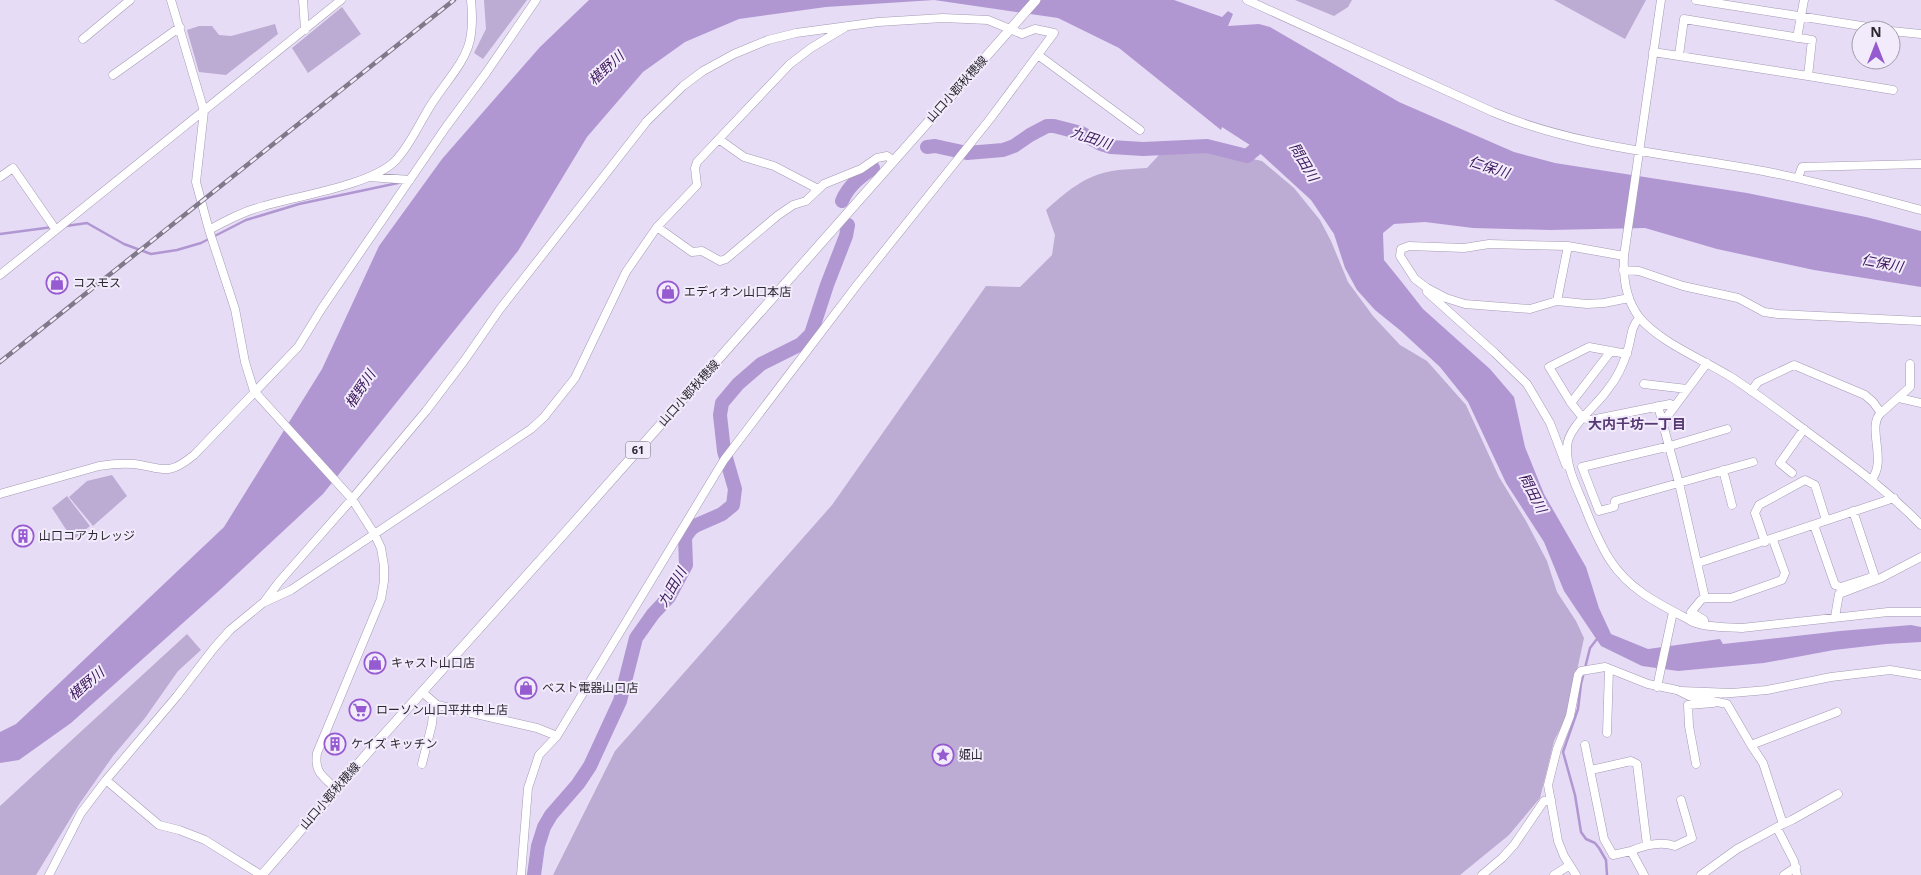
<svg xmlns="http://www.w3.org/2000/svg" width="1921" height="875" viewBox="0 0 1921 875" font-family="'Noto Sans','Noto Sans JP',sans-serif">
  <rect width="100%" height="100%" fill="#e7dcf6"/>
  <path fill="#bcabd2" d="M484 0H527L483 59 474 53 486 29Z
    M1295 0H1352L1348 7 1334 16Z
    M1554 0H1646L1625 39Z
    M342 7 361 34 308 73 292 48Z
    M275 24 278 34 226 75 199 72 187 30 199 26H212L219 35 231 36Z
    M1204 148 1262 161 1294 188 1320 220 1331 241 1348 282 1373 316 1400 345 1427 361 1466 405 1499 477 1526 521 1547 561 1557 592 1576 621 1584 638 1568 713 1554 741 1540 798 1509 835 1460 875H553L615 751 832 505 986 286 1020 287 1052 255 1055 235 1046 210C1065 193 1085 175 1112 171 1123 169 1135 169 1147 168L1159 155Z
    M112 475 127 496 93 526 69 497 87 481Z
    M67 496 90 526 73 540 52 508Z
    M187 634 201 650 178 671 145 718 113 756 80 803 36 875H0V806Z"/>
  <path fill="#b197d2" d="M589 0H1174L1222 17 1228 11 1233 14 1228 26 1259 24 1270 27 1399 102 1514 152 1555 163 1747 193 1866 217 1921 231V287L1814 270 1717 249 1645 228 1550 230 1473 228 1425 222 1394 224 1383 233 1384 260 1401 281 1423 309 1490 369 1514 397 1525 447 1544 494 1586 567 1599 608 1611 634 1648 649 1720 639 1723 644 1840 631 1911 625 1921 627V642L1886 644 1834 650 1764 663 1678 671 1642 666 1601 646 1564 591 1544 542 1506 483 1468 402 1440 367 1401 331 1375 310 1357 290 1345 268 1334 234 1311 200 1253 147 1222 127 1221 130 1119 48 1058 18 934 0 826 7 739 19 685 42 643 72 587 137 518 251 323 494 221 589 71 723 19 760 0 763V732L16 724 32 709 224 527 322 369 379 246 442 159 540 47Z"/>
  <g fill="none" stroke-linecap="round" stroke-linejoin="round">
    <path stroke="#b197d2" stroke-width="2.5" d="M66 226 87 223 124 244 151 254 177 250 201 243 246 220 299 204 398 183
      M0 234 53 227
      M1597 639 1590 648 1581 684 1578 709 1563 752 1575 795 1581 832 1586 839 1595 843 1599 848 1606 860 1607 875"/>
    <path stroke="#b197d2" stroke-width="14" d="M927 147 935 146 967 153 1003 150 1014 146 1030 135 1047 126H1054L1081 133 1101 144 1111 147 1143 149 1207 146 1247 156 1269 138
      M842 201C848 186 860 177 873 168
      M534 875 538 846 544 827 551 815 578 784 590 766 620 701 636 638 653 614 669 597 686 565 685 537 691 529 697 525 722 514 733 505 735 489 724 451 720 415 722 403 738 384 761 364 801 344 811 334 827 285 846 236 848 225"/>
    <g stroke="#a49ab2" stroke-width="9">
      <path id="minor" d="M171 0 204 111 196 182 209 230 235 309 245 362 254 391 352 499 375 535 381 548 384 566V581L381 599 317 753C314 773 323 776 336 789
        M303 0 305 30
        M1247 0 1493 112C1579 148 1672 154 1763 171 1816 181 1869 196 1921 210
        M1661 0 1624 256C1623 276 1626 300 1639 317 1659 342 1704 360 1731 377 1762 397 1791 420 1821 442 1856 468 1890 493 1921 525
        M1696 0 1887 30
        M1891 31 1921 34
        M1797 38 1804 0
        M83 39 130 0
        M1653 52 1808 76 1812 40 1684 19 1679 55
        M1038 55 1140 130
        M113 75 180 27
        M1808 76 1893 90
        M720 140 744 157 774 166 818 189
        M0 177 13 168 56 230
        M369 177 410 180
        M1798 178 1802 167 1921 164
        M657 227 692 252 702 251 720 261 726 259 777 216 793 205 806 201 824 184 861 169 877 158 887 156 893 160
        M209 230C227 220 244 211 264 206 297 196 373 185 396 160 413 142 422 116 437 96 464 58 476 49 471 0
        M1624 256 1568 246 1489 244 1464 248 1409 246 1401 249 1400 256 1415 279 1427 288 1446 298 1465 304 1530 309 1557 301 1587 304 1604 303 1629 298
        M1623 270 1639 271 1683 286 1738 298 1764 312 1778 314 1921 321
        M0 275 341 0
        M1427 290V292L1495 353 1527 384 1550 423 1566 465
        M1557 301 1568 246
        M1639 318C1630 329 1632 336 1628 349 1624 363 1617 378 1608 389 1597 406 1568 426 1567 447 1566 467 1577 488 1584 505 1591 523 1599 543 1610 560 1628 588 1655 602 1684 617 1687 618 1690 621 1693 622 1708 628 1727 627 1742 628L1888 612H1921
        M1627 354 1589 347 1549 367 1571 403 1583 418 1591 420 1670 404 1675 406
        M1644 384 1687 389
        M1751 391 1758 382 1794 365 1865 395 1873 402 1881 413C1866 426 1888 462 1871 480
        M1899 398 1921 403
        M1571 403 1611 351
        M1658 406 1679 483 1705 598H1731L1782 580 1785 573 1773 540
        M1881 413 1910 387V364
        M1663 422 1707 363
        M1727 429 1670 446 1582 467 1599 511 1614 507 1615 501 1753 462
        M1723 470 1732 505
        M1792 473 1780 463 1804 429
        M0 494 99 466C111 464 122 463 134 464 164 468 167 477 194 455L298 347 322 308 446 127 486 73 536 0
        M1814 525 1835 585 1841 587 1872 577 1874 574 1853 511
        M1765 542 1755 513 1759 505 1805 480 1815 485 1826 520
        M1698 563 1894 498
        M265 602 291 590 531 429 544 417 575 378 626 272 657 227 697 185 695 168 697 162 790 64 811 48 844 28
        M1835 617 1839 594 1881 578 1921 557
        M1704 624V620L1691 612 1701 600 1705 598
        M1657 687 1673 612
        M1681 691 1732 693 1767 690 1831 677 1890 670 1921 675
        M422 692 437 705 537 728 557 736
        M1607 733 1609 669
        M1585 745 1604 839 1613 855 1631 851 1644 875
        M1751 745 1837 712
        M422 764 432 724 434 703
        M1696 764 1689 726 1688 705 1713 703
        M1591 770 1631 761 1637 764 1647 845
        M106 780 159 825 179 830 205 840 261 875
        M1783 824 1792 820 1838 794
        M1777 828 1794 861 1797 875
        M1631 851C1645 845 1660 841 1675 846L1692 838 1681 800
        M49 875 81 813 106 780 177 696 214 648 230 630 264 602 279 582 352 499 426 411 464 361 500 309 647 121 683 86 703 71 734 54 768 40 796 33 878 22 943 18 988 20 1022 34 1035 29 1054 33 990 119 857 285 724 460 557 736 539 755 528 788 521 875
        M1482 875 1502 858 1514 845 1544 801 1551 800
        M1554 875 1570 865
        M1576 875 1564 856 1558 841 1548 785 1557 749 1570 716 1578 675 1581 671 1605 667 1648 684 1677 690 1689 696 1727 704 1751 745 1763 763 1783 824 1737 849 1701 875
        M1784 875 1796 867"/>
    </g>
    <g stroke="#a49ab2" stroke-width="10">
      <path id="major" d="M262 875 371 749 562 536 1036 0"/>
    </g>
    <use href="#minor" stroke="#fff" stroke-width="8"/>
    <use href="#major" stroke="#fff" stroke-width="9"/>
    <g stroke="#81798a" stroke-width="4.5">
      <path id="rail" d="M0 362 454 0"/>
    </g>
    <use href="#rail" stroke="#f2ebfb" stroke-width="2.5" stroke-dasharray="8" stroke-linecap="butt"/>
  </g>
  <defs>
    <g id="shop-ring" transform="scale(1.125)"><circle r="9.5" fill="#f2ebfb" stroke="#965ad1" stroke-width="1.5"/><path d="M-5-2.5h2.3a2.7 3.5 0 0 1 5.4 0H5L5.5 6h-11ZM-1.5-2.5h3a1.5 2.3 0 0 0-3 0Z" fill="#965ad1"/></g>
    <g id="building-ring" transform="scale(1.125)"><circle r="9.5" fill="#f2ebfb" stroke="#965ad1" stroke-width="1.5"/><path d="M-4-6H4V6H1V3H-1V6H-4ZM-2.5-4.3h1.7v1.8h-1.7ZM.8-4.3h1.7v1.8H.8ZM-2.5-1h1.7V.8h-1.7ZM.8-1h1.7V.8H.8Z" fill="#965ad1"/></g>
    <g id="supermarket-ring" transform="scale(1.125)"><circle r="9.5" fill="#f2ebfb" stroke="#965ad1" stroke-width="1.5"/><path d="M-6-5.5h2.5l.6 2H6L4.5 2H-2.5L-4.4-4H-6ZM-1.5 3.2a1.3 1.3 0 1 0 .1 0ZM3 3.2a1.3 1.3 0 1 0 .1 0Z" fill="#965ad1"/></g>
    <g id="sight-ring" transform="scale(1.125)"><circle r="9.5" fill="#f2ebfb" stroke="#965ad1" stroke-width="1.5"/><path d="M0-6L1.8-2.2L6-1.7L2.9 1.2L3.7 5.4L0 3.3L-3.7 5.4L-2.9 1.2L-6-1.7L-1.8-2.2Z" fill="#965ad1"/></g>
  </defs>
  <g fill-rule="evenodd">
    <use href="#shop-ring" x="57" y="283"/>
    <use href="#shop-ring" x="668" y="292"/>
    <use href="#building-ring" x="23" y="536"/>
    <use href="#shop-ring" x="375" y="663"/>
    <use href="#shop-ring" x="526" y="688"/>
    <use href="#supermarket-ring" x="360" y="710"/>
    <use href="#building-ring" x="335" y="744"/>
    <use href="#sight-ring" x="943" y="755"/>
  </g>
  <g text-anchor="middle" stroke-width="4" stroke-linejoin="round" paint-order="stroke">
    <rect fill="#f2ebfb" stroke="#67626d" stroke-width="1" x="625.5" y="441.5" width="25" height="17" rx="4"/>
    <g font-size="11" font-weight="bold" fill="#2b2730">
      <text x="638" y="454">61</text>
    </g>
    <g font-size="12" fill="#2b2730" stroke="#f2ebfb">
      <text transform="translate(957 89) rotate(-48)" y="4">山口小郡秋穂線</text>
      <text transform="translate(689 393) rotate(-48)" y="4">山口小郡秋穂線</text>
      <text transform="translate(330 796) rotate(-49)" y="4">山口小郡秋穂線</text>
    </g>
    <g font-size="12" fill="#2b2730" stroke="#f2ebfb" text-anchor="start">
      <text x="73" y="287">コスモス</text>
      <text x="684" y="296">エディオン山口本店</text>
      <text x="39" y="540">山口コアカレッジ</text>
      <text x="391" y="667">キャスト山口店</text>
      <text x="542" y="692">ベスト電器山口店</text>
      <text x="376" y="714">ローソン山口平井中上店</text>
      <text x="351" y="748">ケイズ キッチン</text>
      <text x="959" y="759">姫山</text>
    </g>
    <g font-size="14" font-style="italic" fill="#3b155a" stroke="#f2ebfb">
      <text transform="translate(606 68) rotate(-43)" y="5">椹野川</text>
      <text transform="translate(1091 138) rotate(18)" y="5">九田川</text>
      <text transform="translate(1304 162) rotate(59)" y="5">問田川</text>
      <text transform="translate(1489 167) rotate(18)" y="5">仁保川</text>
      <text transform="translate(1882 263) rotate(11)" y="5">仁保川</text>
      <text transform="translate(360 389) rotate(-56)" y="5">椹野川</text>
      <text transform="translate(1533 493) rotate(63)" y="5">問田川</text>
      <text transform="translate(672 587) rotate(-60)" y="5">九田川</text>
      <text transform="translate(86 684) rotate(-40)" y="5">椹野川</text>
    </g>
    <g font-size="14" font-weight="bold" fill="#563974" stroke="#f2ebfb">
      <text x="1637" y="429">大内千坊一丁目</text>
    </g>
  </g>
  <g transform="translate(1876 45)"><circle r="24" fill="#f2ebfb" stroke="#a29daa"/>
  <path d="M0-4L9 19L0 12L-9 19Z" fill="#965ad1"/>
  <text y="-8" font-size="14" font-weight="bold" text-anchor="middle" fill="#2b2730">N</text>
  </g>
</svg>
